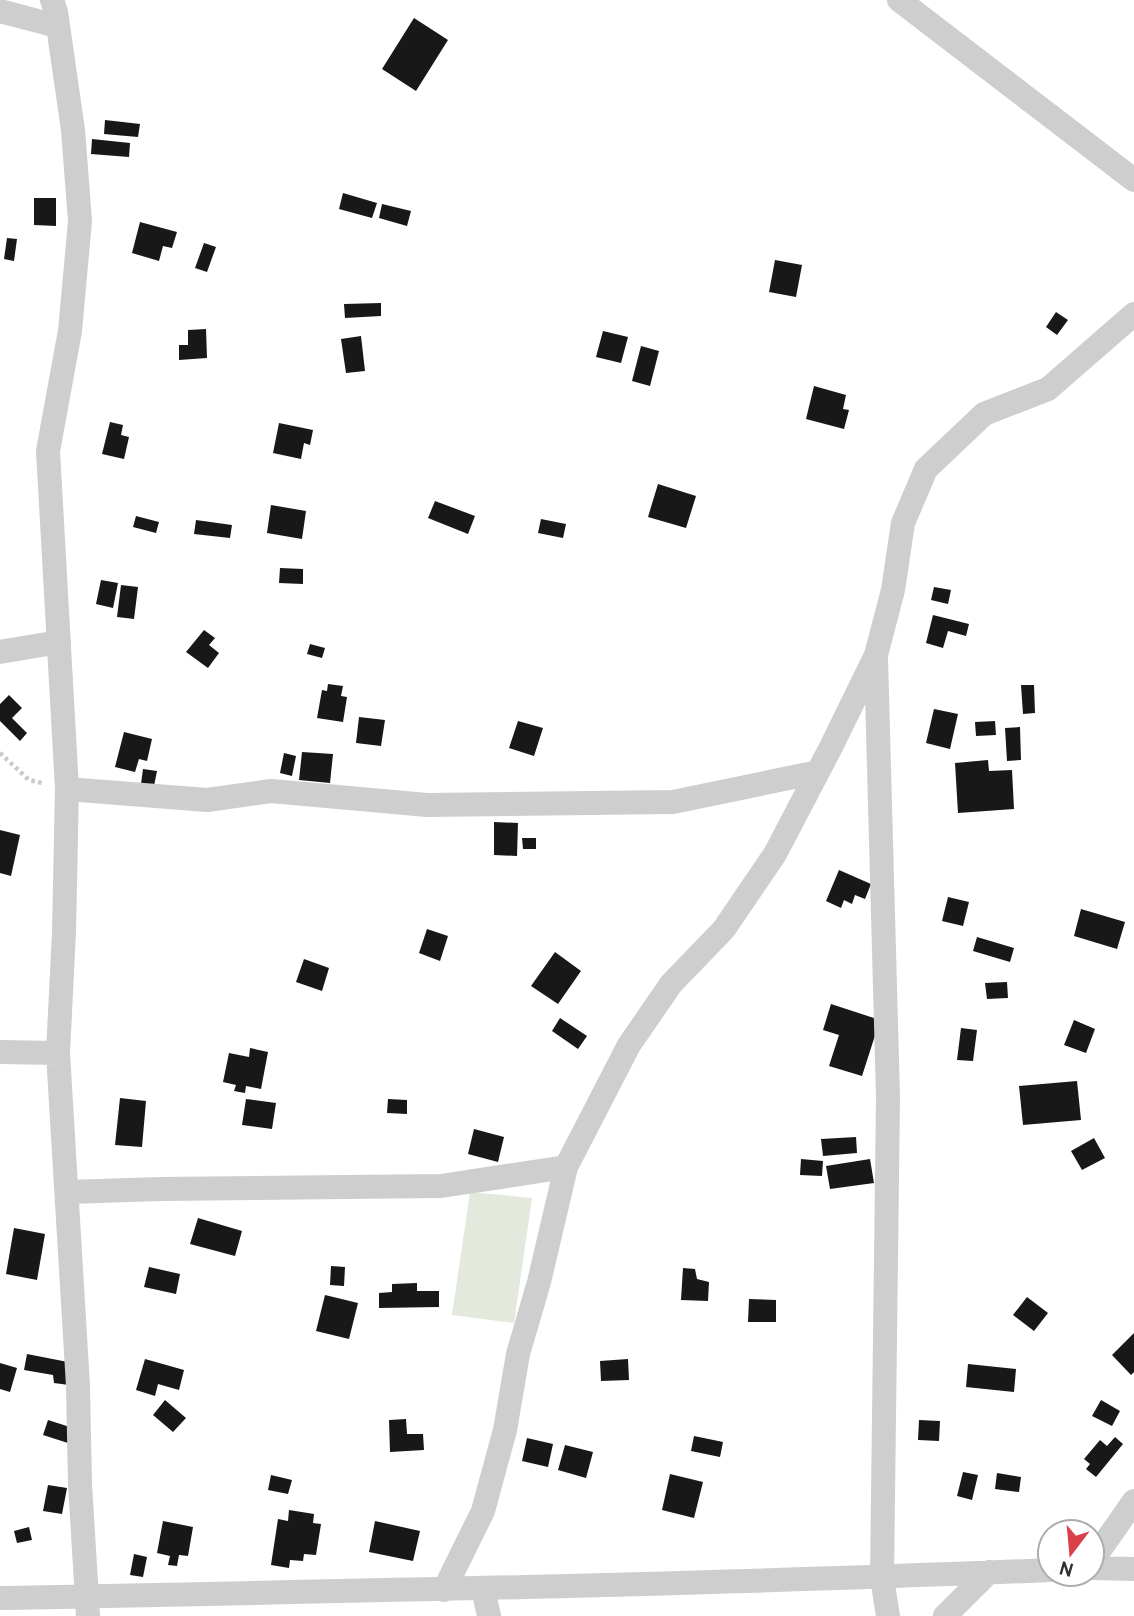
<svg xmlns="http://www.w3.org/2000/svg" width="1134" height="1616" viewBox="0 0 1134 1616" font-family="Overpass,sans-serif">
  <rect width="100%" height="100%" fill="#fff"/>
  <path fill="#e3e9dd" d="M470 1192 532 1198 514 1323 452 1315Z"/>
  <path fill="#181818" d="M414 18 448 40 416 91 382 69Z
    M105 120 140 124 138 137 104 134Z
    M92 139 130 143 129 157 91 154Z
    M343 193 377 203 372 218 339 209Z
    M34 198H56V226L34 225Z
    M382 204 411 211 407 226 379 218Z
    M140 222 177 232 172 248 163 246 159 261 132 253Z
    M7 238 17 239 14 261 4 259Z
    M204 243 216 247 207 272 195 268Z
    M775 260 802 265 796 297 769 292Z
    M381 303V316L345 318 344 304Z
    M1056 312 1068 320 1057 335 1046 327Z
    M206 329 207 358 179 360V345H188V330Z
    M603 331 628 337 621 363 596 357Z
    M361 336 365 371 346 373 341 339Z
    M641 346 659 351 650 386 632 381Z
    M814 386 846 395 843 409 849 410 844 429 806 419Z
    M110 422 123 425 121 435 129 437 124 459 102 454Z
    M279 423 313 430 310 445 304 443 301 459 273 453Z
    M658 484 696 496 686 528 648 517Z
    M435 501 475 516 468 534 428 518Z
    M271 505 306 511 302 539 267 533Z
    M136 516 159 522 156 533 133 527Z
    M541 519 566 524 563 538 538 533Z
    M196 520 232 525 230 538 194 534Z
    M280 568 303 569V584L279 583Z
    M101 580 118 583 113 608 96 604Z
    M121 585 138 587 134 619 117 617Z
    M934 587 951 590 948 604 931 600Z
    M933 615 969 624 966 636 948 631 943 648 926 643Z
    M204 630 215 638 209 645 219 653 208 668 186 652Z
    M310 644 325 648 322 658 307 654Z
    M328 684 343 686 341 696 347 697 343 722 317 718 322 690 327 691Z
    M1021 685H1034L1035 713 1023 714Z
    M9 695 22 708 12 718 27 733 20 741 0 721V704Z
    M934 709 958 714 950 749 926 743Z
    M359 717 385 720 381 746 356 743Z
    M518 721 543 728 534 756 509 748Z
    M995 721 996 735 976 736 975 722Z
    M1020 727 1021 760 1007 761 1005 728Z
    M124 732 152 739 147 761 139 759 135 772 115 767Z
    M302 752 333 754 330 783 299 780Z
    M284 753 296 756 292 776 280 773Z
    M988 760 989 771 1012 770 1014 809 958 813 955 763Z
    M143 769 157 771 154 786 141 784Z
    M494 822 518 823 517 856 494 855Z
    M0 830 20 835 11 876 0 873Z
    M522 838H536V849H523Z
    M839 870 871 884 865 899 855 895 852 904 844 900 841 908 826 901Z
    M948 897 969 902 963 926 942 921Z
    M1081 909 1125 922 1117 949 1074 936Z
    M427 929 448 936 440 961 419 953Z
    M977 937 1014 948 1010 962 973 951Z
    M555 952 581 971 558 1004 531 986Z
    M304 959 329 968 322 991 296 982Z
    M1007 982 1008 998 987 999 985 983Z
    M831 1004 880 1020 862 1076 829 1066 839 1035 823 1030Z
    M560 1018 587 1036 578 1049 552 1031Z
    M1074 1020 1095 1029 1086 1053 1064 1045Z
    M961 1028 977 1030 973 1061 957 1060Z
    M250 1048 268 1052 261 1089 246 1086 245 1093 234 1091 236 1085 223 1082 229 1053 249 1057Z
    M1077 1081 1081 1120 1023 1125 1019 1086Z
    M120 1098 146 1101 142 1147 115 1145Z
    M246 1099 276 1103 272 1129 242 1125Z
    M388 1099 407 1100V1114L387 1113Z
    M474 1129 504 1137 498 1162 468 1154Z
    M856 1137 857 1153 823 1156 821 1139Z
    M1094 1138 1105 1158 1082 1170 1071 1151Z
    M801 1159 823 1161 822 1176 800 1175Z
    M870 1159 874 1183 830 1189 826 1166Z
    M198 1218 242 1231 235 1256 190 1244Z
    M14 1228 45 1234 37 1280 6 1274Z
    M331 1266 345 1267 344 1286 330 1285Z
    M149 1267 180 1274 176 1294 144 1287Z
    M683 1268 695 1269 697 1279 709 1282 708 1301 681 1300Z
    M417 1283V1291H439V1307L379 1308V1293L392 1292V1284Z
    M325 1295 358 1303 349 1339 316 1331Z
    M1027 1297 1048 1313 1034 1331 1013 1315Z
    M749 1299 776 1300V1322H748Z
    M1134 1333V1372L1131 1375 1112 1355Z
    M27 1354 73 1363 69 1385 54 1383 53 1375 24 1370Z
    M145 1359 184 1370 179 1390 158 1384 155 1396 136 1390Z
    M628 1359 629 1380 601 1381 600 1361Z
    M0 1363 17 1368 10 1392 0 1389Z
    M968 1364 1016 1369 1014 1392 966 1387Z
    M165 1400 186 1418 173 1432 153 1415Z
    M1101 1400 1120 1411 1112 1426 1092 1416Z
    M406 1419 407 1434H423L424 1450 390 1452 389 1420Z
    M48 1420 73 1428 68 1443 43 1435Z
    M919 1420 940 1421 939 1441 918 1440Z
    M694 1436 723 1442 720 1457 691 1451Z
    M1115 1437 1123 1444 1096 1477 1086 1469 1090 1464 1084 1459 1100 1440 1107 1446Z
    M527 1438 553 1444 548 1467 522 1461Z
    M565 1445 593 1452 586 1478 558 1470Z
    M963 1472 978 1475 972 1500 957 1496Z
    M997 1473 1021 1477 1019 1492 995 1489Z
    M670 1474 703 1482 694 1518 662 1510Z
    M271 1475 292 1480 288 1494 268 1490Z
    M48 1485 67 1488 62 1514 43 1511Z
    M289 1510 314 1514 313 1523 321 1524 316 1555 304 1554 303 1561 290 1560 289 1568 271 1565 278 1519 288 1521Z
    M163 1521 193 1527 188 1556 179 1555 177 1566 168 1565 170 1556 157 1553Z
    M375 1521 420 1531 413 1561 369 1552Z
    M29 1527 32 1540 17 1543 14 1531Z
    M134 1554 147 1557 143 1577 130 1575Z"/>
  <g fill="none" stroke-linecap="round" stroke-linejoin="round">
    <path stroke="#c8c8c8" stroke-width="4.5" stroke-dasharray="3.5 3.5" stroke-linecap="butt" d="M0 753 29 780 42 783"/>
    <path stroke="#cecece" stroke-width="24" d="M52 0 56 12 73 130 80 221 70 331 48 451 67 789 64 932 58 1053 78 1386 80 1484 88 1616
      M899 0 1134 180
      M0 11 57 26
      M0 652 59 642
      M876 658 888 1097 882 1578 888 1616
      M67 789 207 800 271 791 427 805 673 802 818 772
      M0 1052 58 1053
      M67 1192 161 1189 441 1186 566 1167
      M1092 1561 1134 1501
      M1092 1568 1134 1569
      M483 1589 489 1616
      M444 1590 483 1511 505 1430 518 1354 539 1282 566 1167 629 1045 671 984 724 929 775 854 831 747 876 655 893 590 903 523 926 469 984 414 1048 389 1134 314
      M0 1598C350 1591 700 1585 1050 1570
      M945 1616 989 1572"/>
  </g>
  <g transform="translate(1071 1553) rotate(196)"><circle r="33" fill="#ffffff" stroke="#adadad" stroke-width="2"/>
  <path d="M0-5L12 26L0 18L-12 26Z" fill="#da404a"/>
  <text y="-10" font-size="19" font-weight="bold" text-anchor="middle" fill="#313131">N</text>
  </g>
</svg>
